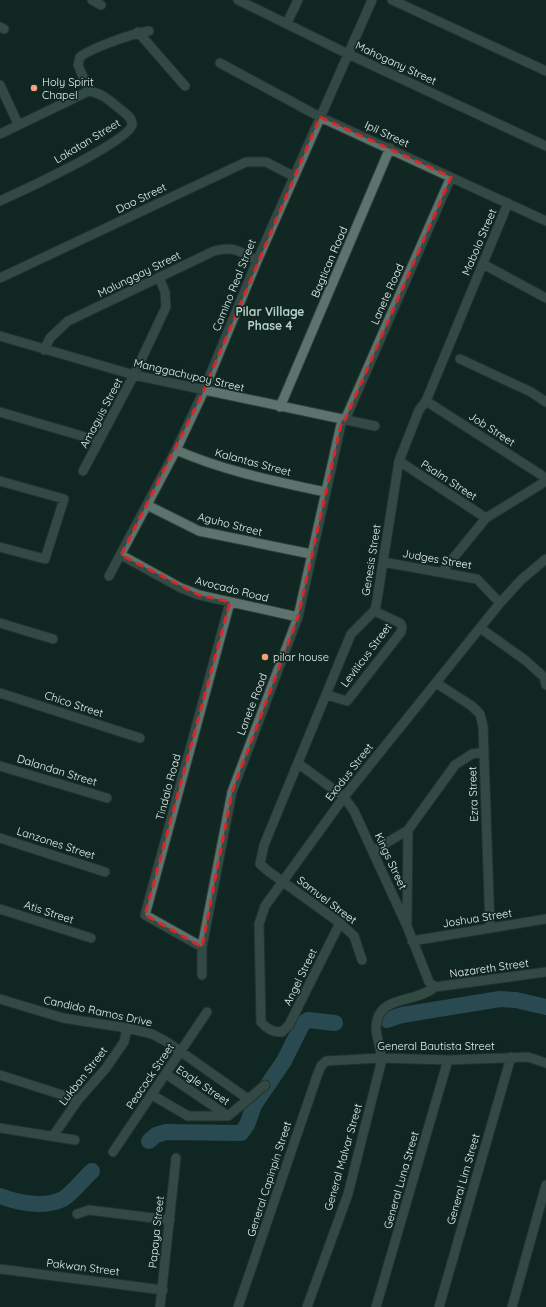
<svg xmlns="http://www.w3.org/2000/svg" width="546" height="1307" viewBox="0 0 546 1307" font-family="Quicksand,sans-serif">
  <rect width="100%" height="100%" fill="#112722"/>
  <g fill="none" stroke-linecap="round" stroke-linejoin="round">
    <path stroke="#487589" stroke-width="16" d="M387 1020 402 1015 500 999 516 1000 546 1007
      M149 1141 156 1135 166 1132 241 1133 247 1125 254 1105 284 1061 303 1023 308 1020 335 1023
      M0 1196C19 1203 44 1208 63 1199 73 1193 83 1179 92 1171"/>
    <g stroke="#33413d" stroke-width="11">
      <path id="minor" d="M92 0 101 5
        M238 0 348 54 546 146
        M392 0 546 71
        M287 23 298 0
        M0 27 4 29
        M138 32 185 86
        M220 63 320 117 546 221
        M0 85 18 124
        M89 91 78 65 80 57C91 48 134 33 149 31
        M0 134 89 91
        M0 201C20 192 128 142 132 125 133 118 125 113 120 109 110 101 102 93 89 91
        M483 264 546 298
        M0 278 246 162H266L293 176
        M0 336 134 375 375 426
        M44 350 50 338 68 321 214 251C234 246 240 251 257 261
        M460 359 531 392 546 402
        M426 401 546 478
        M280 407 390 148
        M0 412 99 441
        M345 420 451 177
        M176 450C224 471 275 481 325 492
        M399 461 486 518
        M83 471 134 375 166 307 165 292 159 277
        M0 481 64 499 45 559 0 547
        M147 505 199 531 311 554
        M121 555 181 588 199 595 298 617
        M383 562 477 579 500 603
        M442 572 486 518 546 481
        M109 576 176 450 201 397 257 261 372 0
        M0 623 53 639
        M480 628 525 660 544 677 546 685
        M436 683 472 706 480 714 483 726 490 927
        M0 693 140 738
        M327 695 347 701 401 632 402 627 400 623 374 611
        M299 764 344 797 354 811 407 926 429 982 435 987
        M0 766 107 798
        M0 838 105 872
        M373 851 408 830 455 765 472 754 484 752
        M0 909 91 938
        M407 922 408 830
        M340 923 289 1025 282 1032C272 1032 267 1029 261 1022L259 924 265 906 344 797 500 603 522 579 546 559
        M412 941 546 919
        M202 947 145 915 230 602
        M362 960 354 936 340 923 268 871 260 864 264 845 351 634 374 611 376 606 399 461 419 410 426 401 508 203
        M202 975V947L232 792 298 617 342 420
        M435 987 546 972
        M0 999 63 1018 127 1028 152 1034 167 1042 248 1099
        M166 1074 228 1116
        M0 1075 78 1100
        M152 1095 188 1116H228L265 1085
        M0 1128 75 1140
        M53 1136 78 1100 106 1068 124 1042 127 1028
        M113 1152 207 1012
        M77 1214 89 1210 170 1220
        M0 1269 163 1290
        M160 1307 176 1158
        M238 1307 317 1076 321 1066 326 1061 381 1058 448 1060 528 1057 546 1063
        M307 1307 348 1194 378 1075C379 1070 382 1063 381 1057 381 1047 376 1037 376 1027 378 994 415 1004 435 987
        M376 1307 448 1060
        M439 1307 511 1057
        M512 1307 546 1185"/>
    </g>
    <use href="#minor" stroke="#5d746e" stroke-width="9"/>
  </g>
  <path d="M0 0H546V1307H0ZM320 117 451 177 345 420H342L298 617 232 792 202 947 145 915 230 602 199 595 121 555 201 397Z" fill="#112722" fill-opacity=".55" fill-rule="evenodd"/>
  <path fill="none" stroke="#d62828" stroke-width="3" stroke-dasharray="8 5" stroke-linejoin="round" d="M320 117 451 177 345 420H342L298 617 232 792 202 947 145 915 230 602 199 595 121 555 201 397Z"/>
  <g fill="#f1a17c" stroke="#112722" stroke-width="1.5">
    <circle cx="34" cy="88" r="4"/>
    <circle cx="265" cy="657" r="4"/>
  </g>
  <g text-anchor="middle" stroke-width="3.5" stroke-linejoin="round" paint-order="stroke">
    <g font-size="11" fill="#e6f2ef" stroke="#112722">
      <text transform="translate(396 63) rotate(25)" y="4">Mahogany Street</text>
      <text transform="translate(387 134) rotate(25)" y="4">Ipil Street</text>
      <text transform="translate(87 141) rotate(-31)" y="4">Lakatan Street</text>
      <text transform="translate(141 198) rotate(-26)" y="4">Dao Street</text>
      <text transform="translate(479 242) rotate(-67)" y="4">Mabolo Street</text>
      <text transform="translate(329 262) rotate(-67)" y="4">Bagtican Road</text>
      <text transform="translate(139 274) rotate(-26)" y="4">Malunggay Street</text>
      <text transform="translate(234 285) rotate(-68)" y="4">Camino Real Street</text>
      <text transform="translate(387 294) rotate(-66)" y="4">Lanete Road</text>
      <text transform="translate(189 375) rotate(13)" y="4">Manggachupoy Street</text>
      <text transform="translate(101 413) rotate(-62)" y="4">Amaguis Street</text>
      <text transform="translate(492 429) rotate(33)" y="4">Job Street</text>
      <text transform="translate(253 462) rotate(15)" y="4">Kalantas Street</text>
      <text transform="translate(449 480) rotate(33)" y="4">Psalm Street</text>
      <text transform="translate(230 524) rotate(14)" y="4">Aguho Street</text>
      <text transform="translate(437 559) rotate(10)" y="4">Judges Street</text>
      <text transform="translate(371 560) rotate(-81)" y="4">Genesis Street</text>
      <text transform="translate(232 589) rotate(14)" y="4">Avocado Road</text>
      <text transform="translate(366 655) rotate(-53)" y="4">Leviticus Street</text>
      <text transform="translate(74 704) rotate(18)" y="4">Chico Street</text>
      <text transform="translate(252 704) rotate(-69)" y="4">Lanete Road</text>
      <text transform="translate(57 770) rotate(17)" y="4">Dalandan Street</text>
      <text transform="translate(349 772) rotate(-52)" y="4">Exodus Street</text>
      <text transform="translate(168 787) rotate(-75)" y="4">Tindalo Road</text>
      <text transform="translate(473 794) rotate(-92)" y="4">Ezra Street</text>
      <text transform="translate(56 843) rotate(18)" y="4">Lanzones Street</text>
      <text transform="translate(391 861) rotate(65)" y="4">Kings Street</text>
      <text transform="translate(327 900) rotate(37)" y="4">Samuel Street</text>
      <text transform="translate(49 912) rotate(18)" y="4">Atis Street</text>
      <text transform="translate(477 918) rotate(-9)" y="4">Joshua Street</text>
      <text transform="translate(489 968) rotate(-8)" y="4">Nazareth Street</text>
      <text transform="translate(300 977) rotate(-64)" y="4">Angel Street</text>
      <text transform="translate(98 1011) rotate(12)" y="4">Candido Ramos Drive</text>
      <text x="436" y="1050">General Bautista Street</text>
      <text transform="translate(83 1076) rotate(-52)" y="4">Lukban Street</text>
      <text transform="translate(150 1076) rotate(-56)" y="4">Peacock Street</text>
      <text transform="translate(203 1085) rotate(34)" y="4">Eagle Street</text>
      <text transform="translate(343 1157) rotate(-74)" y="4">General Malvar Street</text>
      <text transform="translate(269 1179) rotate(-72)" y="4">General Capinpin Street</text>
      <text transform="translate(463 1179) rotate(-74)" y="4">General Lim Street</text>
      <text transform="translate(401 1180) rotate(-74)" y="4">General Luna Street</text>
      <text transform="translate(156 1232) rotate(-84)" y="4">Papaya Street</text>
      <text transform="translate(83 1267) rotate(7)" y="4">Pakwan Street</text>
    </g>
    <g font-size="11" fill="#e6f2ef" stroke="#112722" text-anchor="start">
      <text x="42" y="86">Holy Spirit<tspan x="42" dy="13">Chapel</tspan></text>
      <text x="273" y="661">pilar house</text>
    </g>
    <g font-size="12" font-weight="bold" fill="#b8d2cb" stroke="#112722">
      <text x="270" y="316">Pilar Village<tspan x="270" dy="14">Phase 4</tspan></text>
    </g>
  </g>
</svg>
